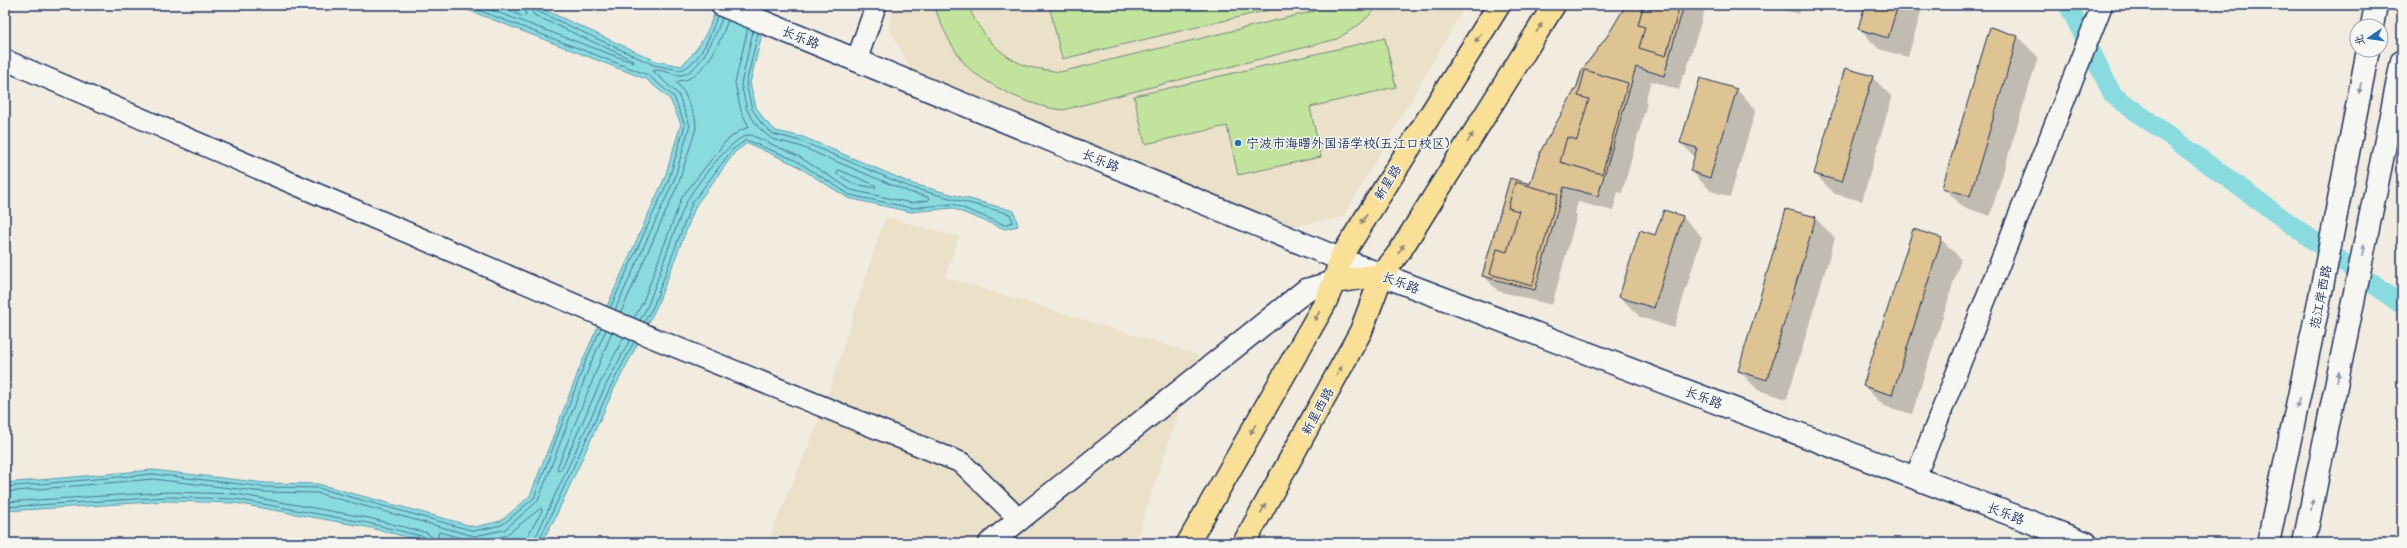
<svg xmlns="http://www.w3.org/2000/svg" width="2407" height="548" viewBox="0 0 2407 548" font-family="'Architects Daughter','LXGW WenKai TC',sans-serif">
  <rect width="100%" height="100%" fill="#f1ecdf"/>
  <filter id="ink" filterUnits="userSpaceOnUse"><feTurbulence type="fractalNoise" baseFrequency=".025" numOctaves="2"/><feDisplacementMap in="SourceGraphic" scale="8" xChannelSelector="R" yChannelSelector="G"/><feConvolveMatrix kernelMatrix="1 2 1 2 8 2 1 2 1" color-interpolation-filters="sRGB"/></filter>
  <g filter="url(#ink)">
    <path fill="#ebe0c8" d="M893 5H1466L1343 217 1292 226 911 69 889 28Z
      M885 217 959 237 945 277 1198 355 1135 543H767L821 416Z"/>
    <path fill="#c2e39c" stroke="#6e897d" d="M935 5H968C979 32 998 55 1026 66 1037 69 1049 70 1060 72L1315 11 1326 5H1380L1360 24 1337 39 1063 110C1032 107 998 90 973 72 959 62 937 21 935 5Z
      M1049 5H1290L1062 59Z
      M1385 38 1396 87 1310 107 1321 157 1238 175 1227 126 1145 144 1134 96Z"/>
    <path fill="#89dbe0" stroke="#5d96ac" d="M455 5H534L656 61 681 66C702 46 708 32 717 5H769L750 83 756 107 764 120 776 131 803 137 913 184 1014 211 1018 226 1005 229 952 208 911 212 848 198 794 164 747 143 735 152 696 205 656 308 614 389 555 518 541 543H431L367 527 235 503 168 501 5 511V483L152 470 265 483 318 484 475 527 501 521 530 496 582 362 665 177 681 124 670 99 646 79Z"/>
    <path fill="#0003" d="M1628 5H1706L1685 75 1683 74 1679 90 1651 81 1645 101 1647 103 1622 193 1618 192 1613 211 1578 202 1575 213 1577 215 1552 305 1498 291 1484 276 1609 36Z
      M1777 5H1802L1799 14 1781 9Z
      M1866 5H1923L1908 57 1879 49 1859 29Z
      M1990 29 2018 37 2038 57 1990 216 1963 207 1943 187Z
      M1872 77 1892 97 1862 201 1835 194 1815 174Z
      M1737 90 1756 109 1730 197 1711 191 1691 171 1695 157 1681 143Z
      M1664 211 1683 217 1702 237 1674 328 1640 317 1620 297 1656 236Z
      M1815 218 1835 238 1787 399 1758 390 1739 371Z
      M1941 239 1961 259 1912 414 1884 406 1864 386Z"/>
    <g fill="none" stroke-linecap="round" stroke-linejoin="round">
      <path stroke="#477492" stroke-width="1" d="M465 5 648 75 674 97 685 125 669 179 610 308
        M478 5 634 63 633 60 534 15 529 5
        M493 5 524 17 526 15 523 5
        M535 5 537 11 654 65 680 70C699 65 712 33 717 16
        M839 170 875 185 876 188 854 184 837 174Z
        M615 310 674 180 690 125 678 94 653 71C661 68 672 75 681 75 699 74 717 32 722 18
        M621 312 679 182 696 128 695 117 684 92 676 82C679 80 684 81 688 79 709 68 720 42 728 20
        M634 318 643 302 682 197 725 142 739 131 749 127 741 111 735 83 748 28
        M640 320 648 305C661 271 672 234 687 201 694 187 735 132 751 135L798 156 851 190 911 203 929 200 928 197 909 192 799 146 772 139 758 127 747 110 741 84 753 31
        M644 322 653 307 692 203 732 150 746 140 795 160 850 195 911 208 953 204 1005 225 1013 222 1010 214 912 188 801 141 773 134 761 123 752 109 746 84 758 33
        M612 332 557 468 558 471 561 470 600 383 624 337
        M5 487 153 474 265 487 318 488 474 531 502 525 534 498 585 363 601 328
        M5 492 153 479 264 492 317 493 474 536 504 530 538 501 590 365 606 330
        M5 502 168 492 236 494 369 518 427 533 432 537 433 543
        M5 507 168 497 235 499 368 523 425 537 428 543
        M439 543 438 534 439 532 475 542 505 536 541 508 542 511 528 535 527 543
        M533 543 606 385 630 340
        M538 543 610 388 634 342"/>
      <path stroke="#89dbe0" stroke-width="19" d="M2068 5 2113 95 2402 305"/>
    </g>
    <path fill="#dec393" stroke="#1b2f5e" d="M1626 5H1684L1664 76 1636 67 1598 196 1564 187 1535 290 1482 276 1510 178 1530 184 1540 152 1577 86 1582 70 1608 35Z
      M1652 5H1680L1666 56 1639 48 1645 27 1638 25 1643 7 1651 9Z
      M1865 5H1898L1888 38 1858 29Z
      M1990 27 2018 36 1970 196 1942 188Z
      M1845 68 1873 76 1842 182 1814 174Z
      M1585 70 1628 83 1602 174 1560 162 1567 137 1577 140 1589 99 1578 96Z
      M1700 78 1737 89 1710 178 1690 171 1697 148 1680 143Z
      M1515 182 1558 194 1532 286 1490 274 1497 249 1507 252 1519 211 1508 208Z
      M1786 209 1816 217 1767 380 1738 371Z
      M1664 210 1683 216 1654 308 1619 297 1640 230 1655 235Z
      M1913 229 1942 238 1892 395 1863 386Z"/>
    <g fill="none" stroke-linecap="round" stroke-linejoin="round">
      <g stroke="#1b2f5e" stroke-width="23">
        <path id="street" d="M857 59 876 5
          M5 60 651 337 962 463 1020 520
          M1915 478 2102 5"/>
      </g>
      <g stroke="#1b2f5e" stroke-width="25">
        <path id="secondary" d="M722 5 1340 259 2086 543
          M2372 26 2376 5
          M990 543 1306 290 1334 282
          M2268 543 2320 297 2368 50
          M2304 543 2402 61"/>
      </g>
      <g stroke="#1b2f5e" stroke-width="25">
        <path id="primary" d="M1334 282 1382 275 1400 251 1554 5
          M1188 543 1324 305 1334 282 1340 259 1499 5
          M1244 543 1361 331 1382 275"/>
      </g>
      <use href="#street" stroke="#f6f6f2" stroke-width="20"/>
      <use href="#secondary" stroke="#f6f6f2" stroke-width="22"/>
      <use href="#primary" stroke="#f9e096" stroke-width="22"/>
    </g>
    <defs><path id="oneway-solid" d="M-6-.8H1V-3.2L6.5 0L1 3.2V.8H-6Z"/></defs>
    <g fill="#8a887a">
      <use href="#oneway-solid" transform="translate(1539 28) rotate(-58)"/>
      <use href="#oneway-solid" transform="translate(1478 38) rotate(122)"/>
      <use href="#oneway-solid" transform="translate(1470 138) rotate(-58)"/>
      <use href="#oneway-solid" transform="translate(1364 219) rotate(122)"/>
      <use href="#oneway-solid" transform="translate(1401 249) rotate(-57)"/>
      <use href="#oneway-solid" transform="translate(1317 316) rotate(120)"/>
      <use href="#oneway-solid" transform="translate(1339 371) rotate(-61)"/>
      <use href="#oneway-solid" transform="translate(1253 429) rotate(120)"/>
      <use href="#oneway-solid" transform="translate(1263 509) rotate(-61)"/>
    </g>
    <g fill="#8892a8">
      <use href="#oneway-solid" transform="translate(2360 88) rotate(101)"/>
      <use href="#oneway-solid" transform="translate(2363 250) rotate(-79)"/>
      <use href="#oneway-solid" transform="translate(2338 377) rotate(-79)"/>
      <use href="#oneway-solid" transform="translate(2298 403) rotate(102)"/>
      <use href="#oneway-solid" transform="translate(2312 505) rotate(-79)"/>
    </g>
  </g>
  <circle fill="#1f6fb2" stroke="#f6f6f2" stroke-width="1.5" cx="1238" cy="143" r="4"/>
  <g text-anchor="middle" stroke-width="3" stroke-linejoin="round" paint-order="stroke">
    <g font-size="13" fill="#1b2f5e" stroke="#f6f6f2">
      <text transform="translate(801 37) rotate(22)" y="5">长乐路</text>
      <text transform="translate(1101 160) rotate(22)" y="5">长乐路</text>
      <text transform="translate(1387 182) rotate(-58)" y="5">新星路</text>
      <text transform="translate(1401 282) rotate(21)" y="5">长乐路</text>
      <text transform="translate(2320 297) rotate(-79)" y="5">范江岸西路</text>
      <text transform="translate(1704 397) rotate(21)" y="5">长乐路</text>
      <text transform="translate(1317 411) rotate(-61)" y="5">新星西路</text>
      <text transform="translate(2006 513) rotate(21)" y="5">长乐路</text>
    </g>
    <g font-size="13" fill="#1b2f5e" stroke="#f6f6f2" text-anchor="start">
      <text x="1246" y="148">宁波市海曙外国语学校(五江口校区)</text>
    </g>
  </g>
  <rect width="2407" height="548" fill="none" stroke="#f6f6f2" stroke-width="20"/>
  <rect x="10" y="10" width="2387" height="528" fill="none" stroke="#1b2f5e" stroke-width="1.5" filter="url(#ink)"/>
  <g transform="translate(2369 38) rotate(257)"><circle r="19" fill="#f6f6f2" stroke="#9ea6b7"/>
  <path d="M0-3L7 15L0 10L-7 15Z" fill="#1f6fb2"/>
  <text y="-6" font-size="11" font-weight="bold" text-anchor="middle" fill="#1b2f5e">北</text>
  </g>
</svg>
